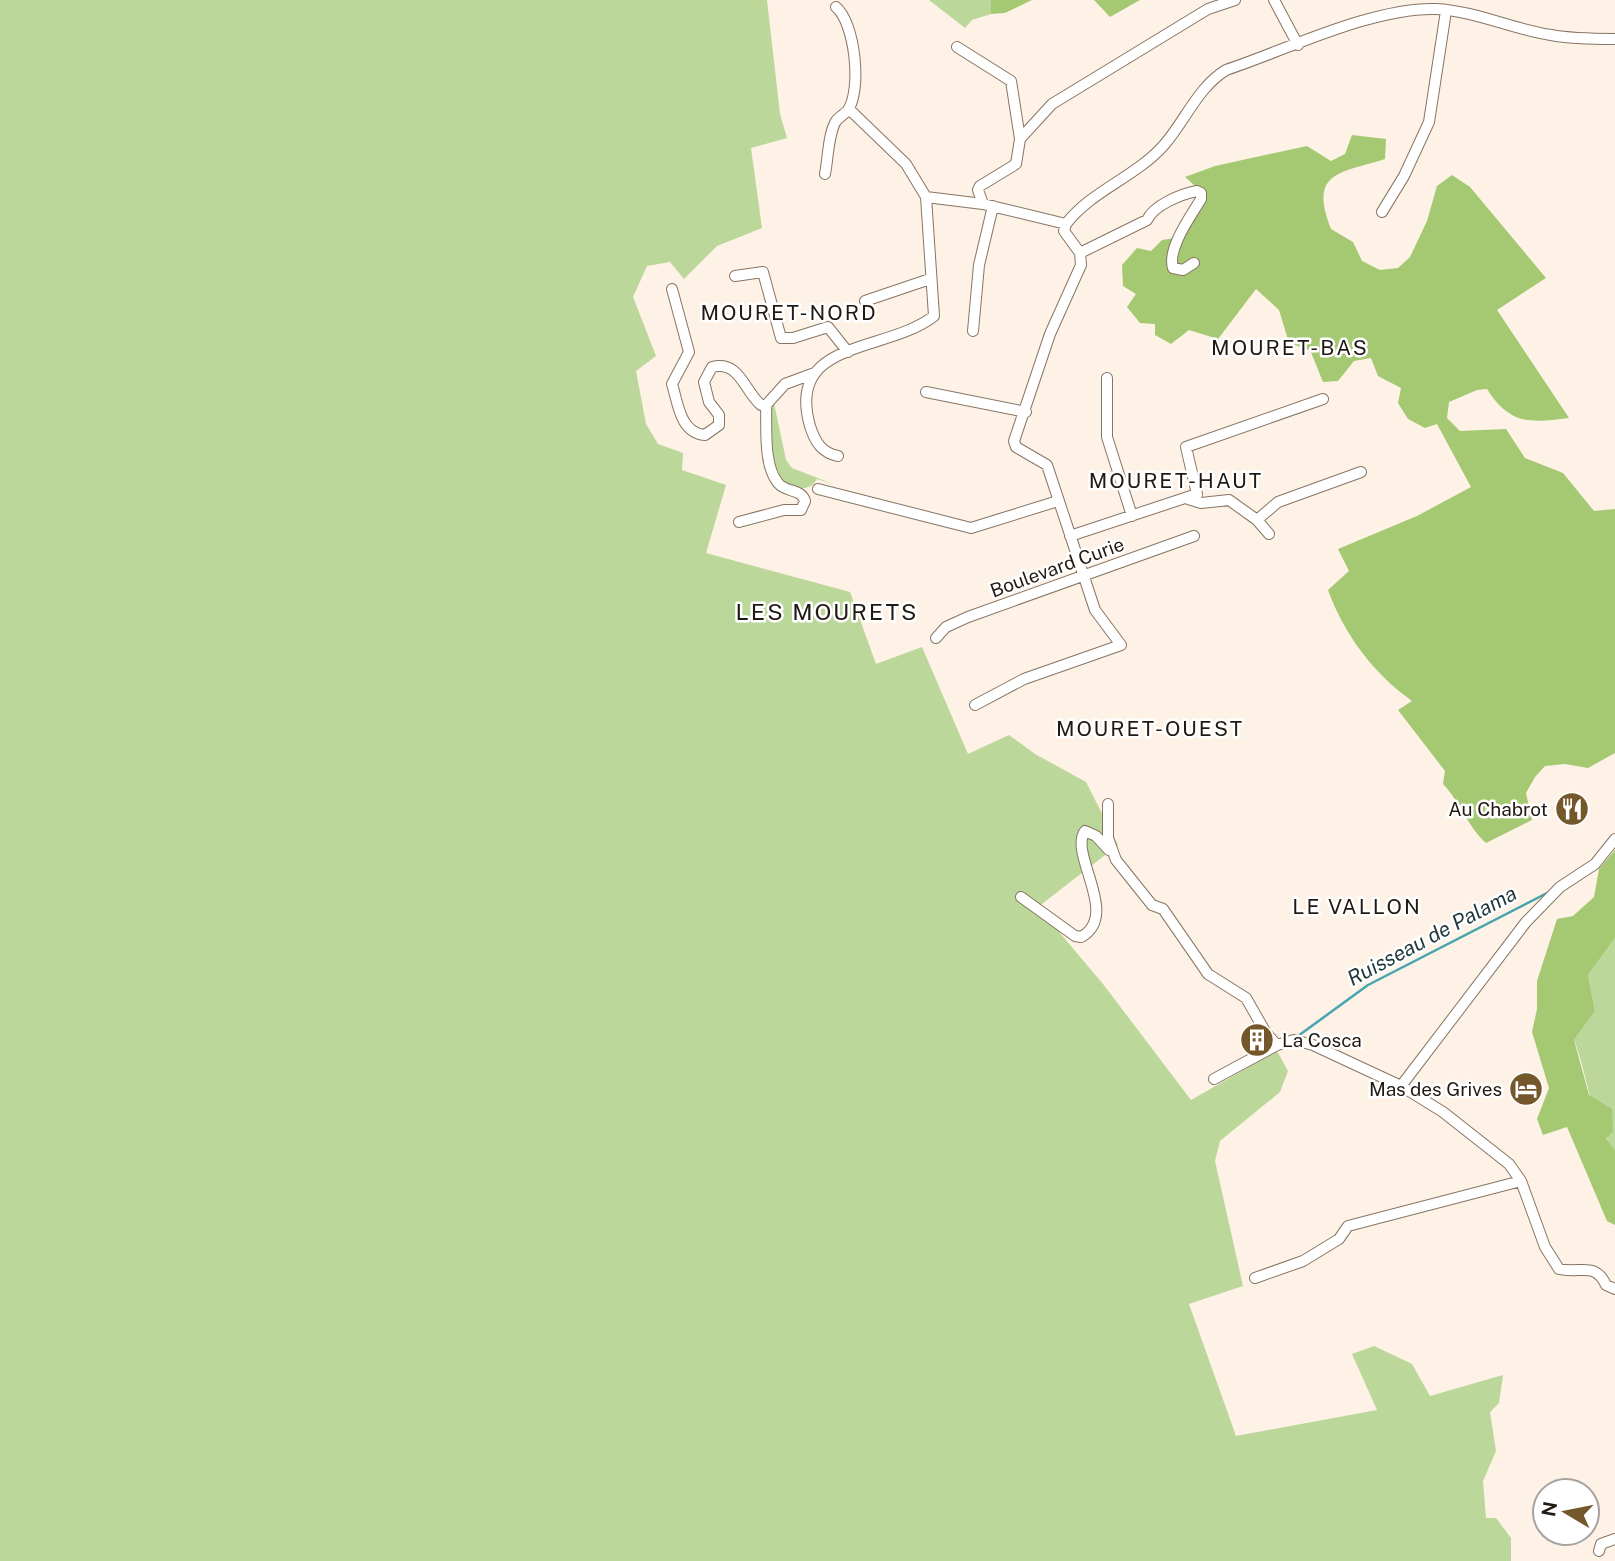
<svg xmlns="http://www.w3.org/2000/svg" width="1615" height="1561" viewBox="0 0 1615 1561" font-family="'Public Sans',sans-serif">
  <rect width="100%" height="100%" fill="#fef1e6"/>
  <path fill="#bbd799" d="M0 0H767L780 114 787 138 751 148 762 228 717 246 684 279 670 262 647 266 633 297 656 356 636 371 646 424 658 444 683 453 682 470 726 485 706 553 850 592 876 664 922 647 968 754 1009 735 1035 754 1086 782 1118 845 1038 907 1103 984 1191 1100 1277 1051 1288 1071 1280 1092 1220 1141 1215 1161 1243 1286 1189 1304 1236 1436 1377 1410 1352 1354 1374 1346 1412 1364 1430 1396 1503 1375 1499 1403 1490 1412 1496 1451 1483 1481 1486 1518H1496L1511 1538V1561H0Z
    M929 0H991V14L972 20 965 28Z
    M774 403 786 460 792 468 833 484 817 479C813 485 811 487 804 488 769 497 764 423 774 403Z
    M1615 938V1150C1590 1119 1588 1076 1574 1040L1595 1011 1588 975Z"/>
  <path fill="#a4c972" d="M991 0H1032L1005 13 991 14Z
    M1094 0H1140L1110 17Z
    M1352 135 1386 139 1385 159C1341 173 1308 171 1331 229L1353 242 1362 261 1380 270 1398 268 1410 257 1427 221 1437 186 1452 175 1470 187 1546 278 1497 310 1569 418C1530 423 1510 425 1487 389L1477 390 1449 402 1447 418 1460 431 1506 429 1525 458 1563 473 1594 511 1615 509V753L1588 768 1565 764 1545 766 1535 777 1526 793 1532 820 1486 843C1467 826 1461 803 1443 784L1445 771 1398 710 1412 701C1373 673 1344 634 1328 590L1349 571 1338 549 1417 516 1471 487 1437 424 1425 428 1408 419 1398 403 1401 388 1378 376 1371 358 1354 361 1338 381 1323 382 1310 350 1289 343 1279 310 1256 289 1218 339 1189 330 1171 344 1155 335V324L1140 323 1127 307 1136 294 1123 286 1122 265 1137 248 1151 251 1162 240 1175 238 1203 193 1185 177 1215 166 1307 146 1331 161 1345 154Z
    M1615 850V938L1588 975 1595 1011 1574 1040 1589 1095 1612 1109 1613 1132 1606 1138 1615 1150V1225L1607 1221 1567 1127 1543 1135 1537 1119 1549 1088 1532 1032 1537 1009V981L1557 919 1573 916 1594 897 1599 869Z"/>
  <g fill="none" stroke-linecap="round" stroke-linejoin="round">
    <path stroke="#45a6af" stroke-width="2.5" d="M1298 1036 1368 985 1549 892"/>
    <g stroke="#877564" stroke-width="12">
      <path id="minor" d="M1274 0 1298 45
        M957 47 1011 81 1020 139
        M849 109 906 164 926 197
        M825 174C828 160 828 134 836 121 839 117 845 114 848 110 862 89 855 23 836 7
        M926 197 983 204 1066 224
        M983 204 978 190 980 186 1016 164 1020 139 1052 104 1208 9 1235 0
        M1382 212 1404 176 1429 122 1446 11
        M1066 224C1092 190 1136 177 1164 145 1185 121 1198 87 1226 70 1286 50 1373 7 1436 9 1475 11 1512 29 1551 35 1572 39 1594 39 1615 39
        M1080 253 1147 220C1154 205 1181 194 1197 191L1201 193V199C1191 216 1167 248 1173 268L1183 270 1194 263
        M735 276 763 272 781 338H793L828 327 848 352
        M672 289 689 352 672 384C678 403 680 433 705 435L719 425V415L709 402 704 382 712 367C740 360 744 391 761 405H766L785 384 812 374
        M865 301 930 279
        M973 331 979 265 993 206
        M1107 378V437L1132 516
        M926 392 1026 412
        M838 456C822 453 815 442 810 426 785 339 887 353 934 316L926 197
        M818 489 971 528 1058 501
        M1188 499 1201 503 1229 500 1257 520 1278 502 1361 472
        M1257 520 1269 534
        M739 522 784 510H801L805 501C801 488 786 493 778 483 763 465 767 427 766 405
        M1070 536 1197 494 1186 447 1323 399
        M936 638 946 627 968 617 1194 536
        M975 705 1024 679 1121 645 1095 610 1047 465 1016 447 1014 441 1050 334 1081 265 1080 253 1064 231 1066 224
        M1108 804V838L1116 860 1152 905 1163 909 1208 974 1246 998 1266 1033 1277 1045
        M1021 897 1075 936 1081 937C1121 915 1068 854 1085 831L1096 836 1109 850
        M1214 1079 1277 1045 1294 1040 1313 1045 1401 1086 1443 1112 1509 1164 1521 1181 1545 1247 1559 1269C1580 1274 1595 1261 1606 1285L1615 1289
        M1401 1086 1526 922 1560 887 1595 864 1615 839
        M1255 1278 1303 1261 1339 1239 1348 1226 1521 1181
        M1599 1551 1601 1544 1615 1539"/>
    </g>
    <use href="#minor" stroke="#fff" stroke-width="10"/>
  </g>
  <defs>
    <g id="restaurant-disc" transform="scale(1.75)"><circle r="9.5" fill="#74582b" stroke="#fff"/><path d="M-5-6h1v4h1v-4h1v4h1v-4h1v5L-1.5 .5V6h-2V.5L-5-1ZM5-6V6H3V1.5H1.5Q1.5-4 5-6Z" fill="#fff"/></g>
    <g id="building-disc" transform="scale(1.75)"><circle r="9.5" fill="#74582b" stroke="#fff"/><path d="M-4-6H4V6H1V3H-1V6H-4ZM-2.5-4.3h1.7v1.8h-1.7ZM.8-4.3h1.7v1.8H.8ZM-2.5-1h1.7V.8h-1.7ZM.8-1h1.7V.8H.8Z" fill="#fff"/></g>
    <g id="hotel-disc" transform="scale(1.75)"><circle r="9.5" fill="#74582b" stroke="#fff"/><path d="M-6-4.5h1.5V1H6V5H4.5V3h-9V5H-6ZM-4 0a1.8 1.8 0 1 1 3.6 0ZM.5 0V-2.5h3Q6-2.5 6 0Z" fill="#fff"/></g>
  </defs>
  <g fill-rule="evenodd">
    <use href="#restaurant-disc" x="1572" y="809"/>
    <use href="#building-disc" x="1257" y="1040"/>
    <use href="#hotel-disc" x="1526" y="1089"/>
  </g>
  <g text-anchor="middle" stroke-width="5" stroke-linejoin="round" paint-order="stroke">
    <g font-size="19" fill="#211913" stroke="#fff">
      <text transform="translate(1057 567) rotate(-20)" y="7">Boulevard Curie</text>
    </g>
    <g font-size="19" fill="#211913" stroke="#fff" text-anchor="end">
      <text x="1548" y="816">Au Chabrot</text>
      <text x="1282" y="1047" text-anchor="start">La Cosca</text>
      <text x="1502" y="1096">Mas des Grives</text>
    </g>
    <g font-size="21" letter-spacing="2" fill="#211913" stroke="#fff">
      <text x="789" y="320">MOURET-NORD</text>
      <text x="1290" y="355">MOURET-BAS</text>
      <text x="1176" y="488">MOURET-HAUT</text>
      <text x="1150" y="736">MOURET-OUEST</text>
      <text x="1357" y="914">LE VALLON</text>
    </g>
    <g font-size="21" font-style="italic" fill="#1f373a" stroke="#fff">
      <text transform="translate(1432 936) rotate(-28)" y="7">Ruisseau de Palama</text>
    </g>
    <g font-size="23" letter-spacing="2" fill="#211913" stroke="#fff">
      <text x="827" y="620">LES MOURETS</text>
    </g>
  </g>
  <g transform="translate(1566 1512) rotate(280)"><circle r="33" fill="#ffffff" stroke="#a6a3a1" stroke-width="2"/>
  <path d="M0-5L12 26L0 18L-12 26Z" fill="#74582b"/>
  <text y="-10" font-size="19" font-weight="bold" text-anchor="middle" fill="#211913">N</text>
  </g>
</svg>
